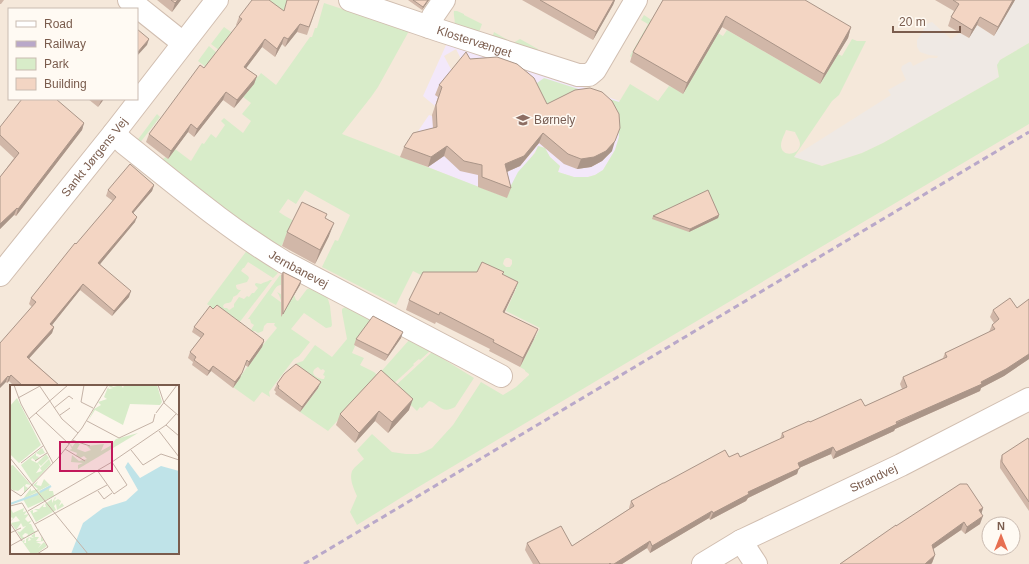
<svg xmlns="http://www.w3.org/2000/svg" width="1029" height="564" viewBox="0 0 1029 564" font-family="Helvetica,sans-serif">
  <rect width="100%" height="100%" fill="#fdf6ec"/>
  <path fill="#f5e8da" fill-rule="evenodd" d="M0 0H1029V564H0ZM9 9H137V99H9ZM11 386H178V553H11ZM989 524H1013V548H989Z"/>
  <path fill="#efe9e4" d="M1015 0H1029V43L1000 60 997 68 999 77 883 143 862 153 821 166 793 157 891 95 888 90 906 80 901 69 902 66 909 62H911L913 66 929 58H937L938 56 929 55 920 52 917 47V40L922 33 926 24 932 22 951 39 960 33 969 38 977 25 994 36Z"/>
  <path fill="#f3e8fa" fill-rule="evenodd" d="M447 43 601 93V95L620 101 615 115 618 124 619 137 615 150 603 170 595 175 588 177H574L558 172 560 166 550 157 545 148 539 146 506 194 478 180V187L428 167H429L410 143 429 115 432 116 502 174 520 166 534 150 536 142 549 146 591 167 602 161 612 151 436 95 438 97 435 106 423 96ZM456 49 465 67 453 73 444 56Z"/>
  <path fill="#d8ecc9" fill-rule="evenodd" d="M264 0H287L283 13Z
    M324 3 409 31 378 87 371 97 342 134 505 197 518 172 535 153 538 146 545 148 550 157 560 166 558 172 574 177H588L595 175 603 170 615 150 619 137 618 124 547 111 533 86 544 78 619 102 630 84 658 101 669 86 684 93 712 30 723 36 727 30 820 84 838 54 842 56 852 39 857 41H866L839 95 832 101 794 157 822 166 862 153 883 143 999 77 997 65 1000 60 1029 43V124L794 263 415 489 357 525 350 512 357 496C354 489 349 479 352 471 355 466 360 463 364 459L357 450 372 434 392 452 406 454H418L424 452 432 448 453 425 481 382 503 395 516 387 529 375V374L525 371V370L520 367 540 328 506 311 516 289 500 281 457 293 413 271 396 305 322 267 335 240 338 241 350 215 305 190 296 204 288 199 279 212 285 216 294 221 281 247 259 236 161 160 166 157 168 159 175 149 191 161 202 143 204 144 211 134 216 138 225 125 221 121 224 118 243 133 251 121 242 114 251 103 234 90 255 75 258 77 261 73 276 85 310 37H312L315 28H317ZM786 130 795 132C796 135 800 140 800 144 800 155 782 158 781 146 781 140 784 136 786 130ZM506 258H509L512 260V264L510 267H506L503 264 504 260Z
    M454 11H457L464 14V15L482 24 479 32 454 26C456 20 453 16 454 11Z
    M644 15 653 21 632 58 630 56 648 24 641 20Z
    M224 27 234 34 220 51 211 44Z
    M494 32 513 43 520 39 538 49 537 53 492 38Z
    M209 46 218 54 207 68 198 61Z
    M157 114 160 117 139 144 136 142Z
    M248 249 251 253 278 273 273 278 248 262 244 268H243L241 271 248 276 249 278 247 282 236 285C236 288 237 290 241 290L237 295 233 297V298L231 302C227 304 225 302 223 306L224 308H227L229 310 231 309 232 308 234 307V304L239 297 244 299 247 296 249 297 252 293H254L258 288 255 285V284L256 283 261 284C264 282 267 282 270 280H272L229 336 234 324 207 304Z
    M280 275 285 278 281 285C276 285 274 291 271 295L282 303 279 295 277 292 291 300 294 295 296 300 298 301 307 289 311 288 326 296 328 299 330 306 332 325 331 327 326 328 304 313 291 329 310 342 299 356 294 359 269 392 270 397 262 392 254 402 233 387 262 346 277 328 274 325 275 323H267L264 326 263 331 258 333 255 331H251L252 328 254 325 251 323 250 319H248Z
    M345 307H347L372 320 354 345 355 346 352 353 364 358 360 365 374 372 378 376 328 431 300 412 319 387 294 367 297 363 303 361 315 345 332 357 347 339 342 312V309ZM318 367 321 370 323 369 325 371 323 375 325 376 324 379H322C314 378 309 371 318 367Z
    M410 339 430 351 420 360 419 359 413 364 414 365 391 386 378 375Z
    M432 352 474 378 455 407C441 415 439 403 429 401L422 408 420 407 417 411 393 388Z"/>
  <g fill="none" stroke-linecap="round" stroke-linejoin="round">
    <g stroke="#d1beb0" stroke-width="24">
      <g id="minor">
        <path d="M129 0 183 43"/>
        <path id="s1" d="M350 0 438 30 578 75H589L595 70 636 0"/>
        <path d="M429 27 433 16 444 0"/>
        <path id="s2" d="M114 133 124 143C176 184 227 228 284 262L501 376"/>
        <path id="s3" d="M0 275 114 133 217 0"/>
        <path d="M741 541 756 564"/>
        <path id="s4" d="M703 564 741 541 901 465 1029 399"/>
      </g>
    </g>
    <use href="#minor" stroke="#fff" stroke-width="22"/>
    <path stroke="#b9a8c9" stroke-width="3" stroke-dasharray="6 4" stroke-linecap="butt" d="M304 564 1029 132"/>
  </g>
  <path fill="#d1b7a8" d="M0 0H4L1 4H0Z
    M157 0H181L172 12Z
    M319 0 307 35 297 32 285 47 282 44 275 57 262 47 246 68 257 76 254 84 234 108 223 100 194 137 188 132 168 159 146 142 149 134 204 68 237 26 236 25 239 17 283 11Z
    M408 0H429L422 10Z
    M522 0H615L613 5 593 40Z
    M663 0 851 27 848 38 820 84 722 27 683 94 630 62 633 52Z
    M935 0H1015L994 36 977 25 969 38 948 26 951 17 954 11Z
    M470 59 547 104 612 151 602 161 591 167 577 169 564 164 539 143 520 166 507 172 511 188 507 198 478 187V175L460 171 444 156 428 167 400 157 404 147 433 128 432 115 438 97 435 95 439 85Z
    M88 99H104L98 107Z
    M84 123 82 130 16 216 14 215 0 229V177L14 158 0 145V127Z
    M154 185 152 191 133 213 135 222 100 264 129 297 112 316 80 290 52 325 54 327 52 333 29 358 60 386H14L9 381 7 383 6 382 32 307 29 304 31 298 113 201 106 196 108 190Z
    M719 215 718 218 689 232 652 219 653 216Z
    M325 218 329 236 315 264 282 246 287 232Z
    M283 272 301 281 300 285 281 317V275Z
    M477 272H504L503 275 518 282 514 292 504 312 534 339 520 367 489 351 490 349 436 322 435 324 406 310 409 300Z
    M1029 299V359L1004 376 981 388 980 391 895 429 894 431 833 459 831 454 799 468 797 474 748 498 746 501 710 520 709 518 650 553 647 548 622 564H533L525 550 527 543 572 546 629 509V508L631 501 664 483 729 457H740L780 439 782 433 810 422 865 406 902 389 900 384 903 377 943 358 945 353 989 332 992 325 994 323 990 317 993 310 1017 308Z
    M213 309 264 341 262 347 248 367 245 365 240 378 233 388 211 371 207 376 192 365 193 362 188 358 190 352 201 338 192 332 194 327Z
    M401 338 385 361 354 345 356 339Z
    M381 370 409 410 388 433 375 421 355 443 336 425 340 414Z
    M277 384 318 388 300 412 275 394 276 392 274 390Z
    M1029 440V511L1000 468V461L1002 455Z
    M983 508 981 513 980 524 965 534 961 530 933 549 935 555 932 563 931 564H840L896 526Z"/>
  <path fill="#aa9588" d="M178 0H181L172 12 175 3Z
    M428 0H429L422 10 423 7Z
    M614 0H615L613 5 593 40 596 32Z
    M1013 0H1015L994 36 998 27Z
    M726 16 722 27 683 94 687 83Z
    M980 17 977 25 969 38 972 30Z
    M300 24 297 32 285 47 288 39Z
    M851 27 848 38 820 84 824 74Z
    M284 37 282 44 275 57 277 49Z
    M149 39 147 45 137 56V53Z
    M265 39 262 47 241 75 244 67Z
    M257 76 254 84 234 108 237 100Z
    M226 92 223 100 194 137 197 129Z
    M102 99H104L98 107Z
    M84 123 82 130 16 216 18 209Z
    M191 124 188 132 168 159 171 151Z
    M543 133 539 143 520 166 502 174 505 164Z
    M615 141 612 151 602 161 591 167 577 169 581 159Z
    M447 146 444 156 428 167 431 157Z
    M154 185 152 191 129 218 132 212Z
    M17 208 14 215 0 229V224Z
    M719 215 718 218 689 232 690 229Z
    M137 217 135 222 96 269 98 263Z
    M334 223 329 236 315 264 320 250Z
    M301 281 300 285 281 317 283 314Z
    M518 282 514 292 500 322 503 312Z
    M83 284 80 290 48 330 50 324Z
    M131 291 129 297 112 316 114 311Z
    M54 327 52 333 25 363 27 357Z
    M538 329 534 339 520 367 523 358Z
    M403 332 401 338 385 361 388 355Z
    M263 340H264L263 343 264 341 262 347 248 367 249 362Z
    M1029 354V359L1004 376 981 388 980 391 895 429 894 431 833 459 836 452 981 382Z
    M245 365 240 378 233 388 235 382Z
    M213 366 211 371 207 376 209 371Z
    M11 375 9 381 7 383 9 377Z
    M8 376 6 382 0 388V385Z
    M321 382 318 388 300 412 302 407Z
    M413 399 409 410 388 433 392 422Z
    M379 411 375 421 355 443 359 433Z
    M833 447 831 454 799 468 797 474 748 498 746 501 710 520 713 513 748 492 798 463Z
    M983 508 981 515 979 510Z
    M712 511 709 518 650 553 652 546Z
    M983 516 980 524 965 534 967 527Z
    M964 522 961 530 929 552 932 545Z
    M650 541 647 548 622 564H614Z
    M935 555 932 563 931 564H925Z"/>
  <path fill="#f3d5c3" stroke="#aa9588" d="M171 0H178L175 3Z
    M252 0H269L284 11 287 0H319L309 27 300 24 288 39 284 37 277 49 265 39 244 67 257 76 237 100 226 92 197 129 191 124 171 151 149 134 200 65 204 68 221 46 242 19 239 17Z
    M413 0H428L423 7Z
    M540 0H614L596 32Z
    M663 0H805L851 27 824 74 726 16 687 83 633 52Z
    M953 0H1013L998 27 980 17 972 30 951 17 959 4Z
    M137 29 149 39 137 53Z
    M466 52 470 59 497 57 517 64 534 78 547 104 575 90 590 88 602 92 612 101 619 114 620 128 615 141 606 151 594 157 581 159 568 154 543 133 524 156 505 164 511 188 482 177V165L464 161 447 146 431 157 404 147 413 133 437 127 436 105 442 87 439 85Z
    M22 99H56L84 123 18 209 17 208 0 224V177L19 153 0 135V127Z
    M130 164 154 185 132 212 137 217 98 263 131 291 114 311 83 284 50 324 54 327 27 357 60 386H23L11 375 9 377 8 376 0 385V343L36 302 31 298 75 243 76 244 116 197 108 190Z
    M708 190 719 215 690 229 653 216Z
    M302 202 327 214 325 218 334 223 320 250 287 232Z
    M482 262 504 272 502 274 518 282 503 312 538 329 523 358 493 342 494 340 440 312 439 315 409 300 423 272H477Z
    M283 272 301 281 283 314Z
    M1010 298 1017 308 1029 299V354L1006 369 981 382 982 384 896 422 897 424 836 452 833 447 798 463 800 468 748 492 749 494 713 513 712 511 652 546 650 541 614 564H611L610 563 609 564H540L527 543 561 526 572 546 634 506 631 501 663 483H664L725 450 729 457 738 453 740 457 784 437 782 433 809 421 810 422 861 399 865 406 907 387 903 377 947 357 945 353 995 329 992 325 999 319 993 310Z
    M217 305 264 340H263L264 341 249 362 247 360 242 373 235 382 213 366 209 371 194 360 196 357 190 352 204 334 194 327 210 306 213 309Z
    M373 316 403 332 388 355 356 339Z
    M296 364 321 382 302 407 278 388 279 386 277 384 284 374Z
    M381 370 413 399 392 422 379 411 359 433 340 414Z
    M1028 438 1029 440V502L1002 462V455Z
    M960 484H967L983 508 979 510 983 516 967 527 964 522 932 545 935 555 925 564H840L896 525V526Z"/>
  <defs>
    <g id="school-bare" transform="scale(1.08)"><path d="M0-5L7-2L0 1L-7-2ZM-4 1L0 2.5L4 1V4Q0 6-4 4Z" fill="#8d6e63" stroke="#fffaf3" stroke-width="2.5" paint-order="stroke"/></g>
  </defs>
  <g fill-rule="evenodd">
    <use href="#school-bare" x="523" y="120"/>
  </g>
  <g text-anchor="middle" stroke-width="3" stroke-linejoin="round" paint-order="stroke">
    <g font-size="12" fill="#7a5c4d" stroke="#fffaf3">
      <text dy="4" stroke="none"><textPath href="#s1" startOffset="131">Klostervænget</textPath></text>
      <text dy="4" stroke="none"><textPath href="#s3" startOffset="151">Sankt Jørgens Vej</textPath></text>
      <text dy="4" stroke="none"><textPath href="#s2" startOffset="230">Jernbanevej</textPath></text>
      <text dy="4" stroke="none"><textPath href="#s4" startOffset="191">Strandvej</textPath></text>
    </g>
    <g font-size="12" fill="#785e54" stroke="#fffaf3" text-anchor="start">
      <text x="534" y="124">Børnely</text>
    </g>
  </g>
  <g transform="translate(10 385)">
    <rect width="169" height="169" fill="#fdf6ec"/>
    <path d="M100 0H101L103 2 111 0 113 3 114 0H147L152 17 150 20 120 19 113 40 85 25 78 36 84 24 91 20 88 17 97 14 94 12 98 2 99 4 103 3 99 2ZM7 13 31 60 9 78 0 69V21ZM128 48 68 84V80L73 78 61 77 62 70 69 76 77 74 74 71 70 73 66 71 67 68 59 65 62 64 60 60 61 59 62 62 66 57 70 59 67 64 75 67 81 65 77 61 94 59 91 66 100 61 106 54ZM32 63 35 68 30 70 26 68V71L29 72 26 76 22 73 21 75 27 78 36 69 39 73 31 81 28 78 30 82 26 88 32 86 30 83 39 74 41 79 23 98 11 80ZM3 80 21 100 16 99 15 101 18 103 14 108V101L8 106 4 105 6 107 0 103V81ZM34 94 40 100 13 114 21 103V106L28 104 23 100 28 96 26 100 31 101ZM40 101 39 106H43L44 111 18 123 13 114ZM45 112 46 113 44 115 45 116 48 114 51 116 49 121 52 118 54 121 47 125 46 119 44 121 46 125 26 137 20 126 23 125V128L28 126 24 124H29L34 119 33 122H36L35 119 42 114V118ZM0 122 3 128 14 123 13 127 17 126 14 130 19 129 15 134 18 137 22 135 19 139H21L24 146H27L17 152 18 149 15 148 12 151 15 153 12 155 7 146 10 147 16 141 13 142 11 138 6 145 1 138 10 136 6 131 0 137 3 133 0 132ZM25 148V152H29L26 156H31V151L34 156 26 157 31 159 28 163 34 157 37 161 26 169H21L12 156 15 155 14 158H16V154L19 152 18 156 21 155 19 152 24 153 21 151Z" fill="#d8ecc9"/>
    <path d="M118 77 130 93 151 81 169 86V169H61L73 138 93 123 116 116 128 105 115 82Z" fill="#bfe3e8"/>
    <path fill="none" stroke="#bfe3e8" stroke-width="2" d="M30 107 41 101M0 119 28 109M156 169 169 161"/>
    <path fill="none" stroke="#c5b3a7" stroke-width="1" d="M4 0 11 19 43 78M29 0 52 34 68 48M74 0 71 17 83 23M148 0 154 18 169 31M8 13 30 1M44 23 59 11 63 14M26 28 59 59M146 28 167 0M50 30 60 23M19 34 58 0M77 36 109 53 143 37 145 29M156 40 169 51M149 46 169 72M62 55 80 61M55 64 75 76M121 65 133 80 151 69 169 75M0 73 78 169M25 76 37 68M11 78 33 61M87 85 104 109 117 100 102 77M0 104 11 111M88 106 94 114 102 108M11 111 48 73 72 43 98 0M12 118 38 162 27 169M0 121 12 118M18 126 102 77 156 40 166 29M0 138 12 156M25 139 97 100M0 148 11 143M0 161 29 145"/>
    <path fill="#c2185b" fill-opacity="0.15" stroke="#c2185b" stroke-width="2" d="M50 57H102V86H50Z"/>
    <rect width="169" height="169" fill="none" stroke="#7a5c4d" stroke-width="2"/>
  </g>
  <rect x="8" y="8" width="130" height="92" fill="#fffaf3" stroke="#cabbb1"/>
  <rect x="16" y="21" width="20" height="6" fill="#ffffff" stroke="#cabbb1"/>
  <text x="44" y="28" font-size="12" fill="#7a5c4d">Road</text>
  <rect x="16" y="41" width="20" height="6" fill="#b9a8c9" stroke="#cabbb1"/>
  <text x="44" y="48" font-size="12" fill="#7a5c4d">Railway</text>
  <rect x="16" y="58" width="20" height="12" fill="#d8ecc9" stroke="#cabbb1"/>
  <text x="44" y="68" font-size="12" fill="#7a5c4d">Park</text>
  <rect x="16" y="78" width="20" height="12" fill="#f3d5c3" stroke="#cabbb1"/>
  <text x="44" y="88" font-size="12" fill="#7a5c4d">Building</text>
  <g transform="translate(1001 536)"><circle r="19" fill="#fffaf3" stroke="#cabbb1"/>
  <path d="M0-3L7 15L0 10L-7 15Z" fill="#e76f51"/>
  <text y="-6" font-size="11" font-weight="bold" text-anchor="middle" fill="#7a5c4d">N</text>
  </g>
  <path d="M893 26v6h67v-6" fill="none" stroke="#7a5c4d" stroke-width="2"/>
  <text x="899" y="26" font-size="12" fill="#7a5c4d" stroke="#fffaf3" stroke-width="3" paint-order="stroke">20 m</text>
</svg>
